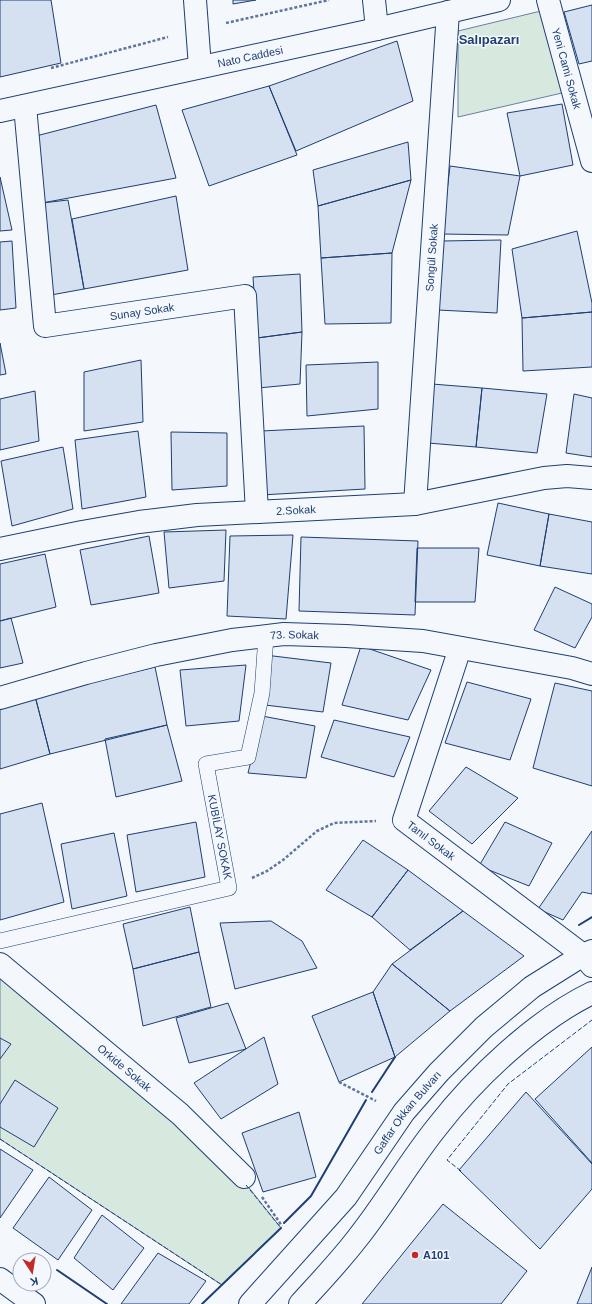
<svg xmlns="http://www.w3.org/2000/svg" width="592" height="1304" viewBox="0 0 592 1304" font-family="Helvetica,sans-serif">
  <rect width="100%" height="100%" fill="#f4f7fb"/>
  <path fill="#d7e8df" stroke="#687fa3" d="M541 11 562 93 458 117V31Z
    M0 967 242 1179 281 1228 222 1285 0 1139Z"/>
  <path fill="#d5e0f0" stroke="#1d3f73" d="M0 0H51L61 63 0 77Z
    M233 0H256L233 4Z
    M592 5V61L579 64 564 12Z
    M397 41 413 101 296 151 269 86Z
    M269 86 297 155 209 186 182 110Z
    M562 104 573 165 520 176 507 113Z
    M156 105 176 178 42 203 36 136Z
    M408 142 411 180 318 206 313 170Z
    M450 166 520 176 508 235 442 234Z
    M0 177 12 230 0 231Z
    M411 180 392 253 321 258 318 206Z
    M176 196 188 270 84 289 72 219Z
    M68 200 84 289 51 295 42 203Z
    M577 231 592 303V312L522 318 512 249Z
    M501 240 497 313 438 310 442 241Z
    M12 241 16 308 0 310V242Z
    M392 253 391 323 325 324 321 258Z
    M300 274 302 332 257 338 253 277Z
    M592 312V367L523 371 522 318Z
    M302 332 300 384 258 388 257 338Z
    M0 343 6 374 0 375Z
    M141 360 143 422 84 431V372Z
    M378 362V409L307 416 306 365Z
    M432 384 482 388 476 447 428 443Z
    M482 388 547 394 537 453 476 447Z
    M35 391 39 441 0 450V399Z
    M574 394 592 398V457L566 453Z
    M364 426 365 489 261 495V431Z
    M138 431 146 497 82 509 75 440Z
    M171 432 227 433V486L172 490Z
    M63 447 73 509 12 526 1 461Z
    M498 503 549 514 540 566 487 555Z
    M549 514 592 522V574L540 566Z
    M226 530 224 581 169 588 164 532Z
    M293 535 286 619 227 616 230 536Z
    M149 536 159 593 91 605 80 550Z
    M301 537 418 541 415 615 299 611Z
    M417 548H479L475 602H415Z
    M45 554 56 607 0 621V564Z
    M555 587 592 604V617L575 648 534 630Z
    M11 618 23 663 0 668V621Z
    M361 646 431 670 408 720 342 705Z
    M265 655 331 663 323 712 265 705Z
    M246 665 239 721 186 726 180 670Z
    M155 667 167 725 50 754 35 696Z
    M467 682 531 699 510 760 445 743Z
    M555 683 592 691V786L533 768Z
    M35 696 50 754 0 769V708Z
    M262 716 315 726 306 778 248 773Z
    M334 720 410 737 394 777 321 757Z
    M167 725 182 781 116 797 105 739Z
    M466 767 518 798 472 844 429 811Z
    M42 803 64 902 0 920V814Z
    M196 822 205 877 136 892 127 835Z
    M505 822 552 843 529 886 479 866Z
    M592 831V894L582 892 563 920 538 909Z
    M114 833 127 896 72 909 61 844Z
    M363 840 408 870 372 917 326 890Z
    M408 870 463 911 410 950 372 917Z
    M190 907 199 952 133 969 123 924Z
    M463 911 524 956 450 1011 392 964Z
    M271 921 302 941 317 968 235 989 220 923Z
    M199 952 211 1007 143 1026 133 969Z
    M392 964 450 1011 395 1057 373 992Z
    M373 992 395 1057 339 1082 312 1016Z
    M228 1003 246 1049 189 1063 176 1018Z
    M264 1037 278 1084 221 1119 194 1083Z
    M0 1038 11 1044 0 1059Z
    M592 1047V1163L535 1099Z
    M15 1080 58 1108 34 1147 0 1127V1104Z
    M526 1092 592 1164V1189L540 1249 459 1170Z
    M299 1112 316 1177 263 1192 242 1133Z
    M0 1149 33 1170 0 1218Z
    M49 1177 92 1210 58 1260 13 1228Z
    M443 1204 527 1271 501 1304H362Z
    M102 1215 144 1248 113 1290 74 1258Z
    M158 1253 206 1281 189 1304H121Z
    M592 1267V1304H577Z"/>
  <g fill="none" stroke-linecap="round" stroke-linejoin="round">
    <g stroke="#1d3f73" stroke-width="16">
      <path id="service" d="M0 941 229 888 206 764 248 757 262 693 266 636"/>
    </g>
    <g stroke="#1d3f73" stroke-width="24">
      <g id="minor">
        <path d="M195 0 200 67"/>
        <path d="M374 0 377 29"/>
        <path id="s1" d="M548 0 592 161"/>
        <path id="s2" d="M25 106 45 326 245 296 257 512"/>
        <path id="s3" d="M0 111 377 29 499 0"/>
        <path id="s4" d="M415 504 448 12"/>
        <path id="s5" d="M0 549 82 532 139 522 197 515 415 504 544 478 567 476 592 478"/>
        <path id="s6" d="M460 648 404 820 583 955 592 966"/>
        <path id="s7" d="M0 698 86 673 156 655 232 640 284 634 346 636 423 641 572 668 592 674"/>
        <path id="s8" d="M0 964 180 1114 244 1177"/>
      </g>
    </g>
    <g stroke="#1d3f73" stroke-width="24">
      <g id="secondary">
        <path d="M0 1279 34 1304"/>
        <path id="s9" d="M250 1304 346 1197 404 1112 439 1072 484 1027 532 987 583 955 592 951"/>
        <path d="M300 1304C319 1283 339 1262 356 1240 385 1204 408 1163 437 1127 475 1078 536 1020 592 993"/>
      </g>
    </g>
    <path stroke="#5e769c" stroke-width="2.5" stroke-dasharray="3 2" stroke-linecap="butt" d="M226 23 329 0
      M51 68 168 37
      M252 878 267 871 283 860 317 831 334 823 376 821
      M339 1082 376 1101
      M262 1197 282 1226"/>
    <use href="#service" stroke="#f4f7fb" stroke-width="15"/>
    <use href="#minor" stroke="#f4f7fb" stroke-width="22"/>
    <use href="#secondary" stroke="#f4f7fb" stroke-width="22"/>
    <path stroke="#1d3f73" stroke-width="1" stroke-dasharray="5 2" stroke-linecap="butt" d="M0 1139 222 1285 281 1228 246 1185
      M461 1171 447 1160 508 1084 592 1020"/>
    <path stroke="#1d3f73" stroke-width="2" d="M579 925 592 917
      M372 1092 395 1057
      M284 1223 311 1196 366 1100
      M57 1270 107 1304
      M202 1304 281 1228"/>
  </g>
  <circle fill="#c62828" stroke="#f4f7fb" stroke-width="1.5" cx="415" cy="1255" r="4"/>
  <g text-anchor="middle" stroke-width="3" stroke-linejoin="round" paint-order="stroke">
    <g font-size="11" fill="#1d3f73" stroke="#f4f7fb">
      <text dy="4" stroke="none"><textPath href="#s3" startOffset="256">Nato Caddesi</textPath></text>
      <text dy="4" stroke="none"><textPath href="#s1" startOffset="71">Yeni Cami Sokak</textPath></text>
      <text dy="4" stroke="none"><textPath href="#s4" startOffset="247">Songül Sokak</textPath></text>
      <text dy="4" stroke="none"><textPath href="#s2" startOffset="319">Sunay Sokak</textPath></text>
      <text dy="4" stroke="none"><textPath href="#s5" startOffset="299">2.Sokak</textPath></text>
      <text dy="4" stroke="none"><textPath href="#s7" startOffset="302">73. Sokak</textPath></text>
      <text transform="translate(220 837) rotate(79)" y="4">KUBİLAY SOKAK</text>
      <text dy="4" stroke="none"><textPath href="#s6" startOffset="215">Tanıl Sokak</textPath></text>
      <text dy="4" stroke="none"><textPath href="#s8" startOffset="162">Orkide Sokak</textPath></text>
      <text dy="4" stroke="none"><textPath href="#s9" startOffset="248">Gaffar Okkan Bulvarı</textPath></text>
    </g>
    <g font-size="11" font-weight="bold" fill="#1d3f73" stroke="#f4f7fb" text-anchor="start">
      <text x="423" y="1259">A101</text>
    </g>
    <g font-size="13" font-weight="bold" fill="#1d3f73" stroke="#f4f7fb">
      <text x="489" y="44">Salıpazarı</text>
    </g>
  </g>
  <g transform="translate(32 1272) rotate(168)"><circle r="19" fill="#f4f7fb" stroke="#9eadc5"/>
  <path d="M0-3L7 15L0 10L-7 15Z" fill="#c62828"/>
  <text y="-6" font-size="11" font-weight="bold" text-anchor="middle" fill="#1d3f73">K</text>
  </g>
</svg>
